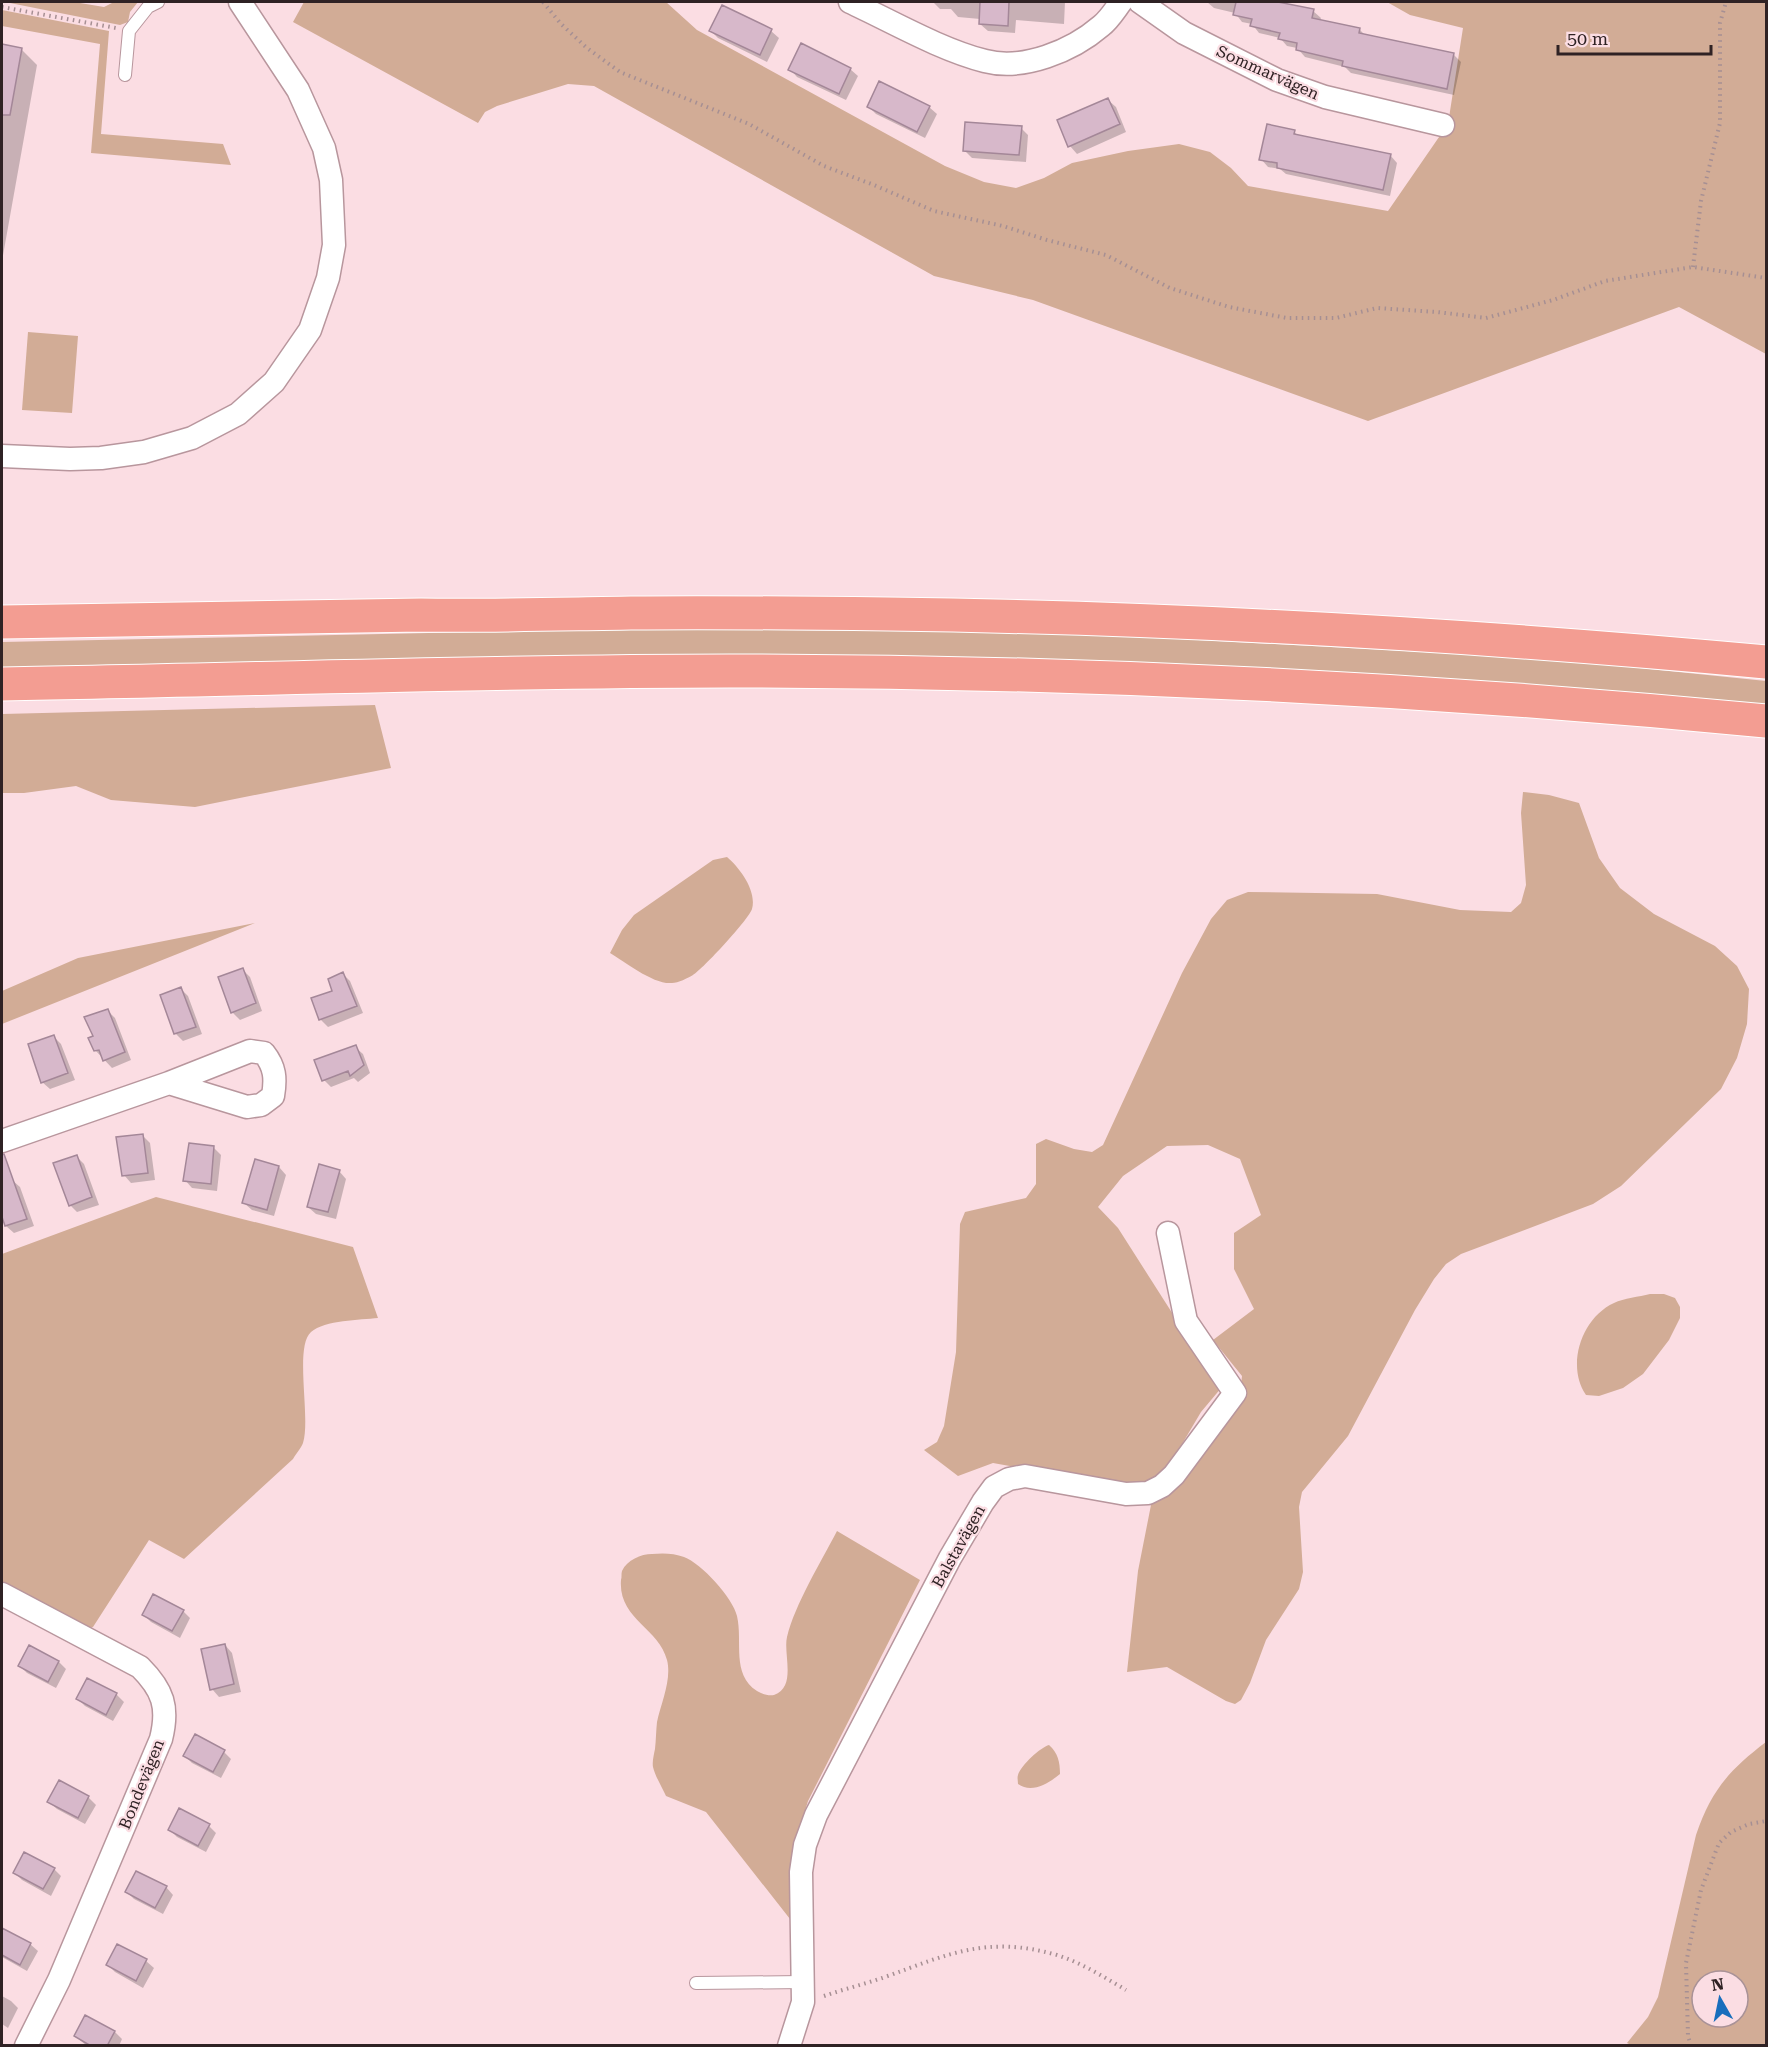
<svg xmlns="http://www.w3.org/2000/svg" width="1768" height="2047" viewBox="0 0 1768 2047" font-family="'Roboto Serif',serif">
  <rect width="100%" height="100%" fill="#fbdde3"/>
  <path fill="#d2ac96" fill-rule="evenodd" d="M5 2H74L104 7 114 2H138L130 12 128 22 120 25Z
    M304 2H666L697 30 945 166 984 182 1016 188 1044 178 1072 163 1128 151 1179 144 1210 152 1231 168 1248 186 1388 211 1448 124 1463 28 1410 15 1387 2H1766V354L1679 307 1368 421 1033 300 934 276 594 86 568 84 497 106 485 112 478 123 293 22Z
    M2 10 109 31 101 134 223 144 231 165 91 153 100 44 2 26Z
    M28 332 78 336 72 413 22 410Z
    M620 629 1050 632 1552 659 1766 681V706L2 669V642Z
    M375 705 391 768 195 807 111 800 76 786 24 793H2V714Z
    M1523 792 1549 795 1579 803 1599 858 1620 888 1654 914 1715 946 1737 966 1749 989 1747 1024 1737 1058 1721 1089 1621 1186 1593 1204 1461 1254 1446 1264 1434 1279 1415 1310 1348 1436 1302 1492 1299 1507 1303 1572 1299 1589 1266 1640 1250 1683 1241 1700 1235 1704 1226 1701 1167 1667 1127 1672 1138 1571 1151 1505 1240 1394 1242 1376 1213 1340 1254 1309 1234 1269V1233L1261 1215 1240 1159 1208 1145 1167 1146 1123 1176 1098 1207 1118 1228 1176 1319 1222 1387 1201 1412 1175 1456 1154 1481 1127 1487 993 1463 958 1476 924 1450 937 1442 944 1426 956 1352 960 1224 965 1212 1026 1198 1036 1184V1144L1046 1139 1074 1149 1092 1152 1103 1145 1182 973 1211 919 1227 900 1248 892 1377 894 1460 910 1511 912 1521 903 1526 885 1521 813Z
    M727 857C740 868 757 891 752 909 749 919 703 969 693 975 688 978 678 983 672 983 654 985 625 962 610 953L622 930 634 915 713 860Z
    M255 923 2 1024V991L78 958Z
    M156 1197 353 1247 378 1318C360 1320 325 1320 311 1332 294 1347 311 1418 303 1443 301 1448 296 1454 293 1459L184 1559 149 1540 93 1627 88 1629 2 1584V1254Z
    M1650 1294H1664L1675 1298 1680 1307V1318L1669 1340 1643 1374 1623 1388 1599 1396 1586 1395C1566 1366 1581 1318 1614 1303 1624 1298 1639 1297 1650 1294Z
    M837 1531 920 1580 808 1801 794 1847 790 1919 706 1812 666 1796C662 1787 655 1776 653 1767 652 1762 654 1754 655 1749 656 1740 656 1731 657 1722 661 1703 672 1679 667 1660 659 1628 618 1619 621 1580 622 1577 621 1574 622 1571 627 1560 641 1554 652 1554 662 1553 674 1553 684 1557 701 1563 733 1598 737 1616 743 1642 731 1674 757 1691 762 1694 768 1696 774 1695 797 1687 783 1654 787 1637 795 1604 821 1562 837 1531Z
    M1766 1742V2045H1631L1627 2043 1648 2017 1658 1997 1696 1835C1711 1791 1729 1770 1766 1742ZM1702 1981H1738V2017H1702Z
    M1049 1745C1058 1753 1060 1762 1060 1774 1049 1783 1032 1794 1018 1784 1018 1781 1017 1778 1018 1775 1021 1765 1041 1747 1049 1745Z"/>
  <path fill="#0003" d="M933 2H1065L1064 24 1016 20 1015 33 988 31 980 24V19L958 17 951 9H940Z
    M1207 2H1274L1313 11 1321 18 1320 21 1360 30 1366 36 1454 55 1461 62 1454 95 1351 73 1345 67 1305 57 1297 48 1287 46 1280 38 1259 33 1252 24 1242 22 1235 13 1214 8Z
    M722 7 771 31 779 38 767 62 718 38 711 31Z
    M2 46 21 49 37 65 2 261Z
    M790 69H850L858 76 846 100 797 77Z
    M1108 100 1116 107 1126 132 1077 154 1070 146Z
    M869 107H929L937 114 925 138 876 114Z
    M1021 128 1028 135 1026 162 972 158 964 150Z
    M1294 132 1300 137 1390 155 1397 163 1390 196 1286 174 1280 169 1268 167 1261 159Z
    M243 970 250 977 262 1011 240 1020 233 1013 220 978Z
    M343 974 350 981 363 1013 328 1027 320 1019Z
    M181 989 188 996 202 1034 183 1041 176 1034 162 996Z
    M108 1011 115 1018 131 1060 112 1068 95 1050V1036Z
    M53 1036 61 1044 75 1080 50 1089 42 1082Z
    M355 1047 363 1054 370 1073 358 1082 354 1078 331 1087 324 1080Z
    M142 1135 150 1143 155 1180 131 1183 124 1175Z
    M213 1147 221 1155 217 1191 192 1188 185 1180Z
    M76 1156 84 1164 99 1205 77 1212 70 1205Z
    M279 1167 286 1175 274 1216 252 1210 244 1203Z
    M339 1171 346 1179 336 1219 316 1214 308 1207Z
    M12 1180 20 1187 34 1226 14 1233 6 1226 2 1212V1184Z
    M183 1611 190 1618 180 1638 151 1622 144 1615Z
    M225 1645 232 1653 241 1692 219 1697 212 1689Z
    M59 1662 66 1669 56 1688 27 1673 20 1666Z
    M88 1680 117 1695 124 1702 113 1721 85 1706 78 1699Z
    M224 1752 231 1759 221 1778 192 1763 185 1756Z
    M59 1782 88 1797 96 1805 85 1824 57 1809 49 1802Z
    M209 1826 216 1833 206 1852 177 1837 170 1830Z
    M54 1869 61 1876 51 1896 22 1880 15 1873Z
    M166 1887 173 1895 163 1914 134 1899 127 1892Z
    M2 1929 30 1944 38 1951 27 1971 2 1957Z
    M118 1946 146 1961 154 1968 143 1988 115 1972 108 1965Z
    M2 1996 11 2001 18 2008 8 2028 2 2024Z
    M115 2032 122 2039 119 2046H87L75 2036Z"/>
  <path fill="#d7b8ca" stroke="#a48798" stroke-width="1.5" d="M980 2H1009L1008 26 979 24Z
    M1236 2H1278L1314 9 1312 18 1360 28 1359 33 1454 53 1447 89 1342 66 1343 61 1296 50 1297 43 1278 39 1280 33 1250 26 1252 19 1233 15Z
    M722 5 772 29 760 55 709 31Z
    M801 43 851 68 839 94 788 70Z
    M2 44 22 48 10 115H2Z
    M879 81 930 106 917 132 867 107Z
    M1108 98 1120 124 1068 147 1057 120Z
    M965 122 1022 126 1019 155 963 151Z
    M1267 124 1295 130 1294 134 1391 154 1383 190 1277 168V163L1259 160Z
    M243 968 256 1003 231 1013 218 977Z
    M343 972 357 1006 319 1020 311 998 332 991 328 979Z
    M181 987 196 1027 174 1034 160 995Z
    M108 1009 125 1052 103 1061 99 1050 94 1051 88 1038 93 1036 84 1017Z
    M54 1035 68 1073 41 1083 28 1044Z
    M356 1045 364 1065 350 1076 348 1071 322 1081 314 1060Z
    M143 1134 148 1173 122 1176 116 1137Z
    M189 1143 214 1146 211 1184 183 1181Z
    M2 1154H4L27 1219 5 1226 2 1217Z
    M77 1155 92 1197 69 1206 53 1163Z
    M255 1159 279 1166 267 1210 242 1203Z
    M319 1164 340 1170 328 1212 307 1207Z
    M153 1594 184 1610 172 1631 142 1615Z
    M225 1644 234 1684 210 1690 201 1649Z
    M29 1645 59 1661 48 1682 18 1666Z
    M87 1678 117 1693 106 1715 76 1699Z
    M195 1734 225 1750 213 1772 183 1756Z
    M59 1780 89 1796 78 1818 47 1802Z
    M179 1808 210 1824 198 1846 168 1830Z
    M24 1852 55 1868 43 1889 13 1873Z
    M136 1871 167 1886 155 1908 125 1892Z
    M2 1928 31 1943 20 1965 2 1955Z
    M117 1944 147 1959 136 1981 106 1965Z
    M85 2015 115 2031 107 2046H91L74 2036Z"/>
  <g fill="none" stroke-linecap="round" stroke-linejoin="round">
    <g stroke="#b8969d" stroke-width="14">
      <path id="lane" d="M125 75 129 31 148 7 158 2
        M696 1983 803 1982"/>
    </g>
    <g stroke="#b8969d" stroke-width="25">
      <path id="street" d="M850 2C891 21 941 50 985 61 1023 71 1072 51 1101 26 1109 20 1115 10 1121 2
        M1140 2 1184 33 1277 80 1325 97 1443 125
        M2 456 70 459 101 458 144 452 192 438 238 414 274 382 310 330 328 278 334 245 331 180 324 148 298 90 240 2
        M2 1141 169 1083 250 1051 264 1053C275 1067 276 1078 273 1096L261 1105 247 1107 169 1083
        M2 1594 140 1667C163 1690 169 1707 161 1739L59 1980 26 2046
        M789 2046 803 2002 801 1872 805 1845 816 1815 950 1558 983 1502 994 1487 1009 1479 1025 1476 1126 1494 1148 1493 1162 1486 1174 1475 1235 1393 1186 1321 1168 1233"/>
    </g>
    <g stroke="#fff" stroke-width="35">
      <path id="highway" d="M2 622 421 615C491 616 561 614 631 613 716 612 802 613 888 614 1181 618 1474 635 1766 662
        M2 684C244 680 487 671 729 671 1076 671 1422 688 1766 721"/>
    </g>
    <path stroke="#a68f93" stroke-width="4" stroke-dasharray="1.5 4.5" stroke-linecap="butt" d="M543 2 561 24 587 48 620 72 749 124 824 166 874 185 934 211 1003 226 1047 240 1106 255 1170 288 1229 307 1287 318H1336L1377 308 1437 312 1486 318 1553 300 1605 281 1693 267 1766 278
      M2 7 116 28
      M1693 267 1701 201 1720 123V23L1726 2
      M824 1996C844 1989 865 1984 885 1977 949 1954 987 1935 1057 1955 1082 1963 1104 1977 1126 1990
      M1691 2046 1688 2036 1686 1963 1701 1890 1719 1843 1731 1832 1749 1824 1766 1821"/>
    <use href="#lane" stroke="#fff" stroke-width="12"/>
    <use href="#street" stroke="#fff" stroke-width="22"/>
    <use href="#highway" stroke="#f39d92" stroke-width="33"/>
  </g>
  <g text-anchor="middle" stroke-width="4.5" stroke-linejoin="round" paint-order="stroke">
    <g font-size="16" fill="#2f2224" stroke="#fbdde3">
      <text transform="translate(1268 72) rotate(24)" y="6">Sommarvägen</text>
      <text transform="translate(958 1546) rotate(-61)" y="6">Balstavägen</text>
      <text transform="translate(141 1784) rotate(-68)" y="6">Bondevägen</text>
    </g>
  </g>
  <rect width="1768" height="2047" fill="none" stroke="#2f2224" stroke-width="6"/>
  <g transform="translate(1720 1999) rotate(351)"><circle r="28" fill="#fbdde3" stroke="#a99297" stroke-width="1.5"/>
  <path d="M0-4.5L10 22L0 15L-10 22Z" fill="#186ebc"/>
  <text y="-9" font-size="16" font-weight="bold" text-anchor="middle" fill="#2f2224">N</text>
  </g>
  <path d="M1558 45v9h153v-9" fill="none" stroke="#2f2224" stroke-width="3"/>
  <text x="1567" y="45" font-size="18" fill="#2f2224" stroke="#fbdde3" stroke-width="4.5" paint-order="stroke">50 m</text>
</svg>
